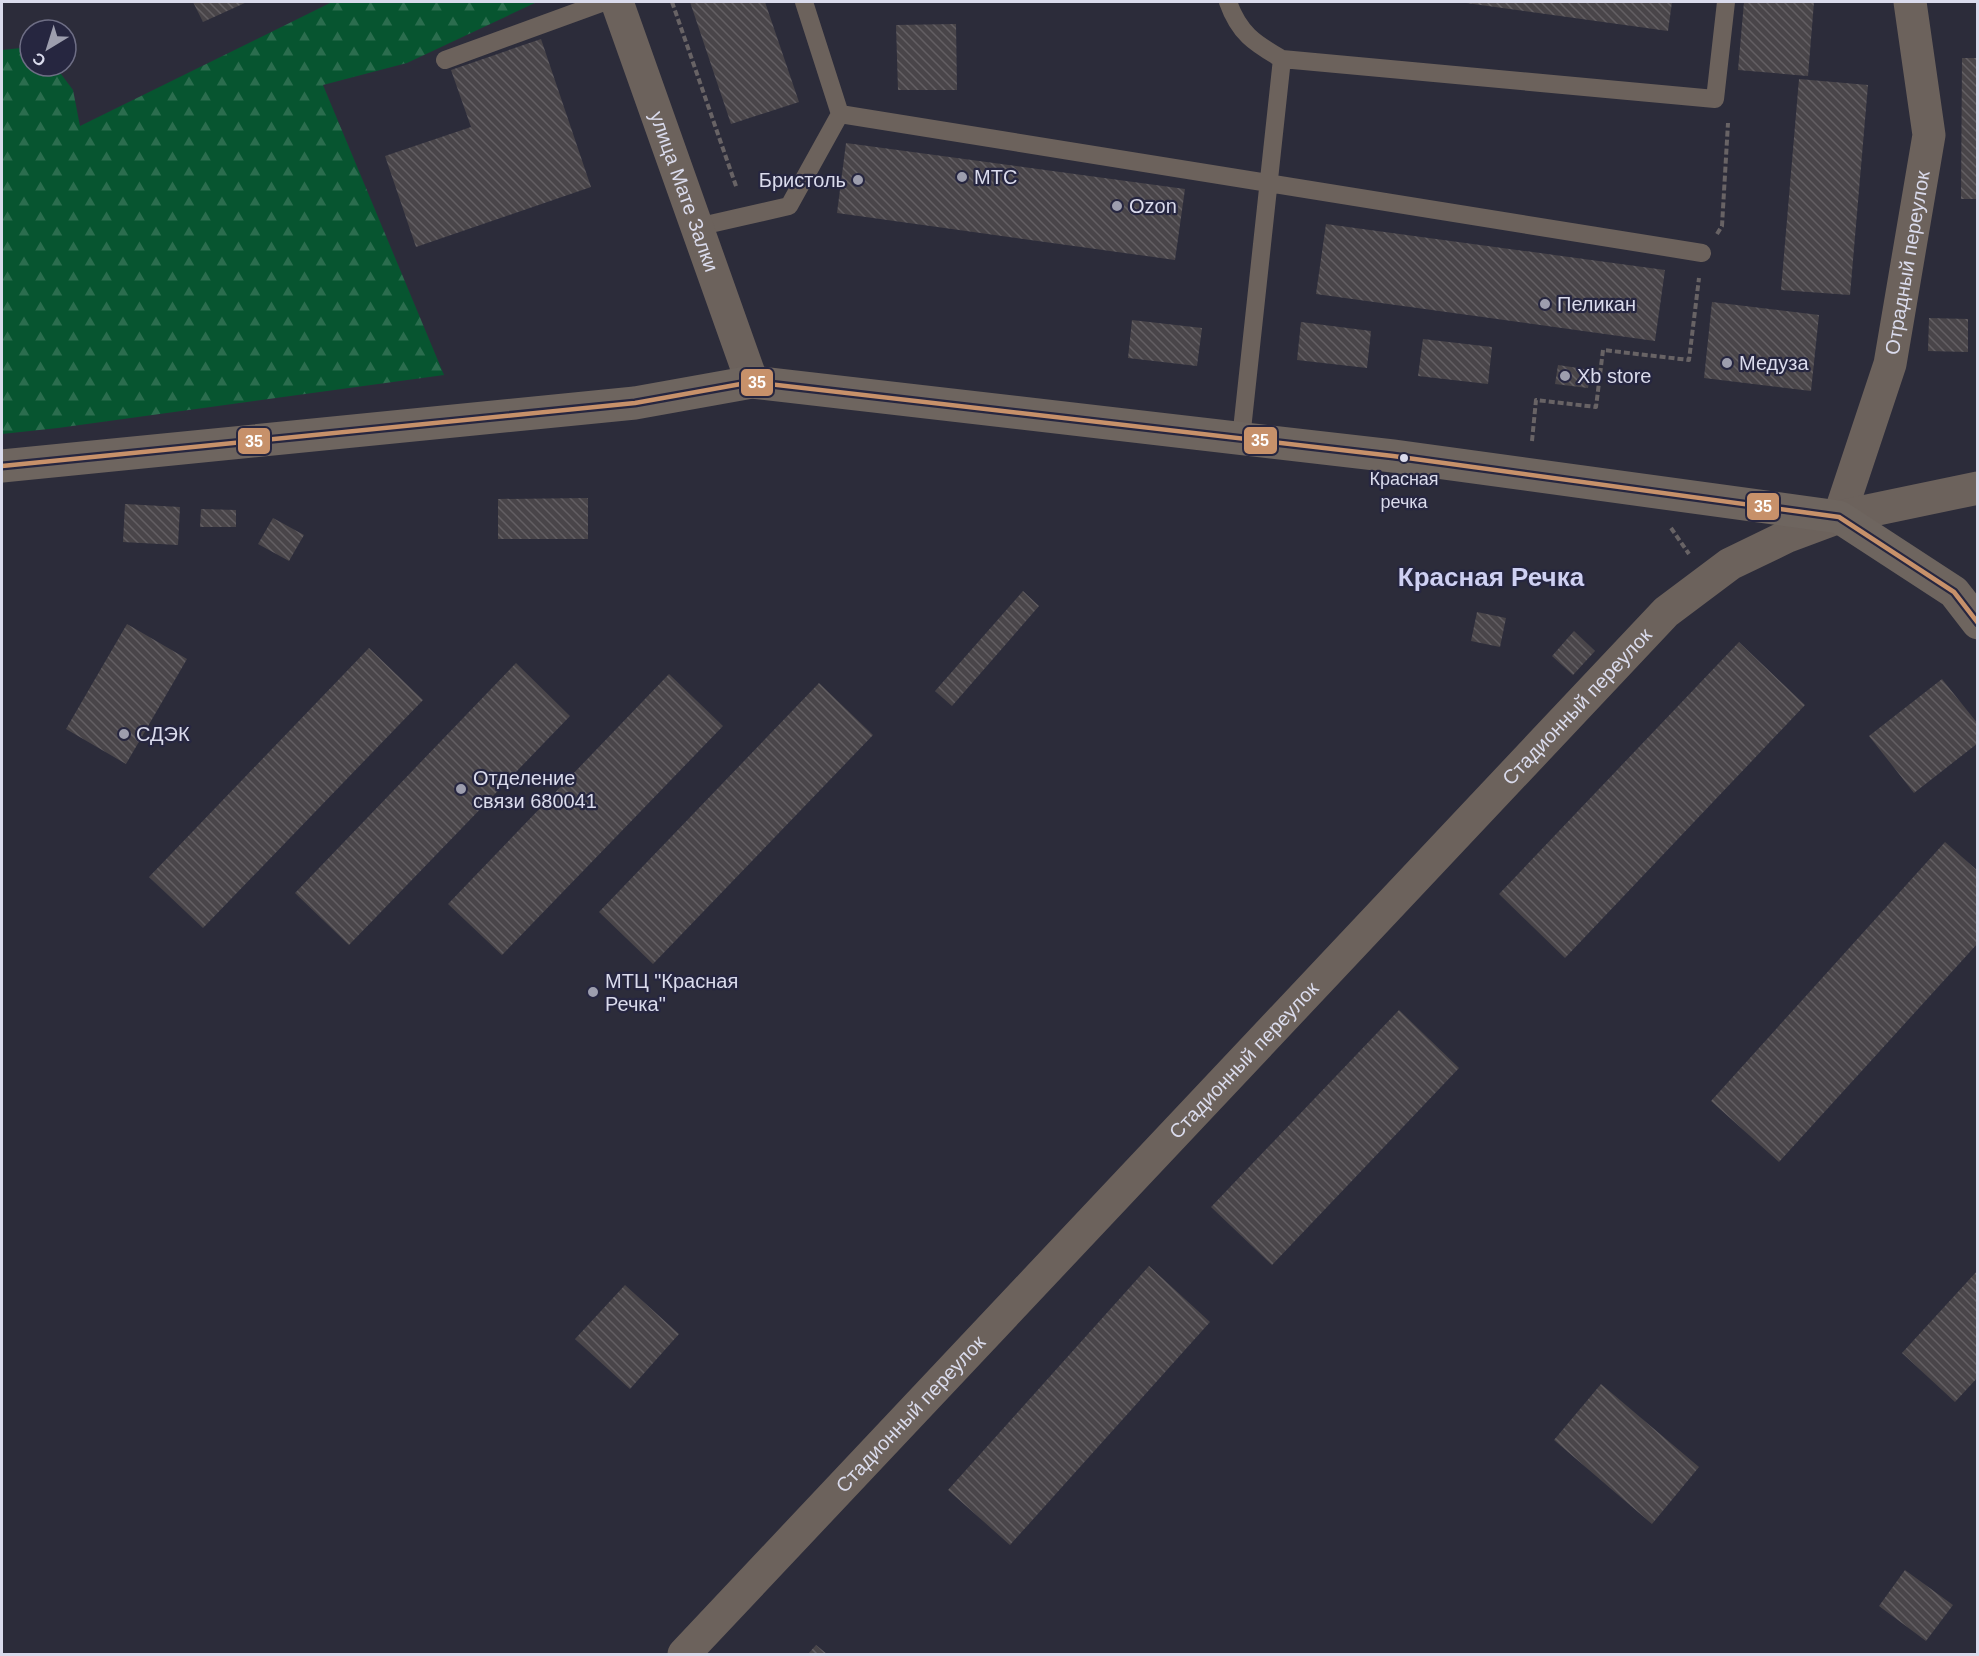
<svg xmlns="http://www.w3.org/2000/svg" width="1979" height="1656" viewBox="0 0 1979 1656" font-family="Arial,sans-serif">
  <defs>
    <pattern id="forest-firs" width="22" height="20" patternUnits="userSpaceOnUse" patternTransform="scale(1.5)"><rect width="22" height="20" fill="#075530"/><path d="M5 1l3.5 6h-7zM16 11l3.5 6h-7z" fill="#2b6d4e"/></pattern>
    <pattern id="building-back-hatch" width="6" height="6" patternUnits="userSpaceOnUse" patternTransform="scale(1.5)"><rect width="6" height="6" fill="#494549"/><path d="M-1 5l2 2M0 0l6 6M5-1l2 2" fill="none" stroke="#635f63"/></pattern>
  </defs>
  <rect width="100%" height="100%" fill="#2c2c3a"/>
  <path fill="url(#forest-firs)" d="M332 2H537L407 63 323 85 444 375 58 428 2 434V50L30 47V66H55L73 90 80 126Z"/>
  <path fill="url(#building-back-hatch)" d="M193 2H247L203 22Z
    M690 2H765L799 102 731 124Z
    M1459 2H1672L1668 31Z
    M1744 2H1814L1808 76 1738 70Z
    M956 24 957 90H898L896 25Z
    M541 39 591 187 416 247 385 156 471 127 451 70Z
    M1962 58H1978V199H1961Z
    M1799 79 1868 85 1850 295 1781 290Z
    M846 143 1185 189 1175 260 837 213Z
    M1326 224 1665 270 1655 341 1316 294Z
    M1712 302 1819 315 1811 391 1704 378Z
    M1929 318 1968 319V352L1928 351Z
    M1132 320 1202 328 1197 366 1128 358Z
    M1301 322 1371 331 1367 368 1297 360Z
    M1423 339 1492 347 1488 384 1418 376Z
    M1558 365 1591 370 1588 388 1555 384Z
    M588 498V539H498V499Z
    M125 504 180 507 178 545 123 542Z
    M201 509 236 510V527H200Z
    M273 518 304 535 289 561 258 544Z
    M1023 591 1039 606 952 706 935 691Z
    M1477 612 1506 618 1500 647 1471 641Z
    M127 624 187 659 126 764 66 729Z
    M1574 631 1595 651 1573 675 1552 656Z
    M1739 642 1805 705 1565 958 1499 894Z
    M369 648 423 700 203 928 149 877Z
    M516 663 570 716 349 945 295 893Z
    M669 674 723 726 502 955 448 904Z
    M1942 679 1978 724V743L1914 793 1869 736Z
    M819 683 873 735 653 964 599 912Z
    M1945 842 1978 871V943L1779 1162 1711 1101Z
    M1399 1010 1459 1068 1272 1265 1211 1207Z
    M1149 1266 1210 1322 1010 1545 948 1490Z
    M1978 1270V1377L1955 1402 1902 1353Z
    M625 1285 679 1334 630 1389 575 1339Z
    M1601 1384 1699 1467 1652 1524 1554 1440Z
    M1905 1570 1953 1605 1926 1641 1879 1606Z
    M816 1645 827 1654H808Z"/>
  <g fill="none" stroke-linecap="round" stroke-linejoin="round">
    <path stroke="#686365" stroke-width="4" stroke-dasharray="6 3" stroke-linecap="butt" d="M672 2 737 189
      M1717 234 1722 226 1728 123
      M1532 441 1536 400 1596 407 1603 350 1689 360 1699 278
      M1671 528 1689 554"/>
    <path stroke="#6c625c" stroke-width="18" d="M804 2 840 114 1702 253
      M1228 2C1239 33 1254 43 1282 59L1715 99 1726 2
      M445 60 604 2
      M697 227 789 206 840 114
      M1241 439 1282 59"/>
    <g stroke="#6c625c" stroke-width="33">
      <path id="s1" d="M617 2 752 382"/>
      <path id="s2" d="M1839 517 1890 364 1929 135 1910 2"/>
      <path id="s3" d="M684 1654 1666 612 1730 564 1788 536 1839 517 1978 488"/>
    </g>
    <path stroke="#6e655f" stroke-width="33" d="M2 466 635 403 752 382 1393 456 1839 517 1954 592 1978 623"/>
    <g stroke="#262640" stroke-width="9">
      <path id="bus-1" d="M2 466 635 403 752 382 1393 456 1839 517 1954 592 1978 623"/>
    </g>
    <use href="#bus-1" stroke="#c7916a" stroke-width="4.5"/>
  </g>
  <g fill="#9d9eae" stroke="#262640" stroke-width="2">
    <circle cx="962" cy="177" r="6"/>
    <circle cx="858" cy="180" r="6"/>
    <circle cx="1117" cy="206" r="6"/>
    <circle cx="1545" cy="304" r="6"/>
    <circle cx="1727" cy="363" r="6"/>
    <circle cx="1565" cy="376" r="6"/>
    <circle cx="124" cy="734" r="6"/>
    <circle cx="461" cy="789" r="6"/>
    <circle cx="593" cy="992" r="6"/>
  </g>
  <circle fill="#dadbec" stroke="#262640" stroke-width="2" cx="1404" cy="458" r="5"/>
  <g text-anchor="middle" stroke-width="4.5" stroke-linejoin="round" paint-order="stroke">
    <g font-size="18" fill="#dadbec" stroke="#262640">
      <text x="1404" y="485">Красная<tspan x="1404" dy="23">речка</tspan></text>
    </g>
    <g font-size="20" fill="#dadbec" stroke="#262640" text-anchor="start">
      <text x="974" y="184">МТС</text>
      <text x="846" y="187" text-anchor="end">Бристоль</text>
      <text x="1129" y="213">Ozon</text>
      <text x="1557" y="311">Пеликан</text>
      <text x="1739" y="370">Медуза</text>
      <text x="1577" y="383">Xb store</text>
      <text x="136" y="741">СДЭК</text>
      <text x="473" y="785">Отделение<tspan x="473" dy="23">связи 680041</tspan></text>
      <text x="605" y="988">МТЦ "Красная<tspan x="605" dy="23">Речка"</tspan></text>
    </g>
    <g font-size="20" fill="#dadbec" stroke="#262640">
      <text dy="7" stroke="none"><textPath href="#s1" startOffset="201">улица Мате Залки</textPath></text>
      <text dy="7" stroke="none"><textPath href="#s2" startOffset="264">Отрадный переулок</textPath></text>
      <text dy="7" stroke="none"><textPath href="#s3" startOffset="1302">Стадионный переулок</textPath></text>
      <text dy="7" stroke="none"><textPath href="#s3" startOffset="816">Стадионный переулок</textPath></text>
      <text dy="7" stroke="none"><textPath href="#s3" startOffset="330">Стадионный переулок</textPath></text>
    </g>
    <g font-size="26" font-weight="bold" fill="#ced0f2" stroke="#262640">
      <text x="1491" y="586">Красная Речка</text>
    </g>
  </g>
  <g stroke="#262640" stroke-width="2">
    <rect x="740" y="368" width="34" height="29" rx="6" fill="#c7916a"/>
    <rect x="1243" y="426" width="35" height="29" rx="6" fill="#c7916a"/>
    <rect x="237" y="427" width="34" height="28" rx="6" fill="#c7916a"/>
    <rect x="1746" y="492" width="34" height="29" rx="6" fill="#c7916a"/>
  </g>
  <g font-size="16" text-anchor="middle" font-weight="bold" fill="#fff">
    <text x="757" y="388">35</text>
    <text x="1260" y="446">35</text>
    <text x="254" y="447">35</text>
    <text x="1763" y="512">35</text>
  </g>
  <rect width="1979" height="1656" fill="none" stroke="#dadbec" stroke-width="6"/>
  <g transform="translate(48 48) rotate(218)"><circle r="28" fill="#262640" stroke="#6e6e85" stroke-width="1.5"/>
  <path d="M0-4.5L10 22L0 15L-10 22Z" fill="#9d9eae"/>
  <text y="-9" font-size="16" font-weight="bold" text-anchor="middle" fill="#dadbec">С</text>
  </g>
</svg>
